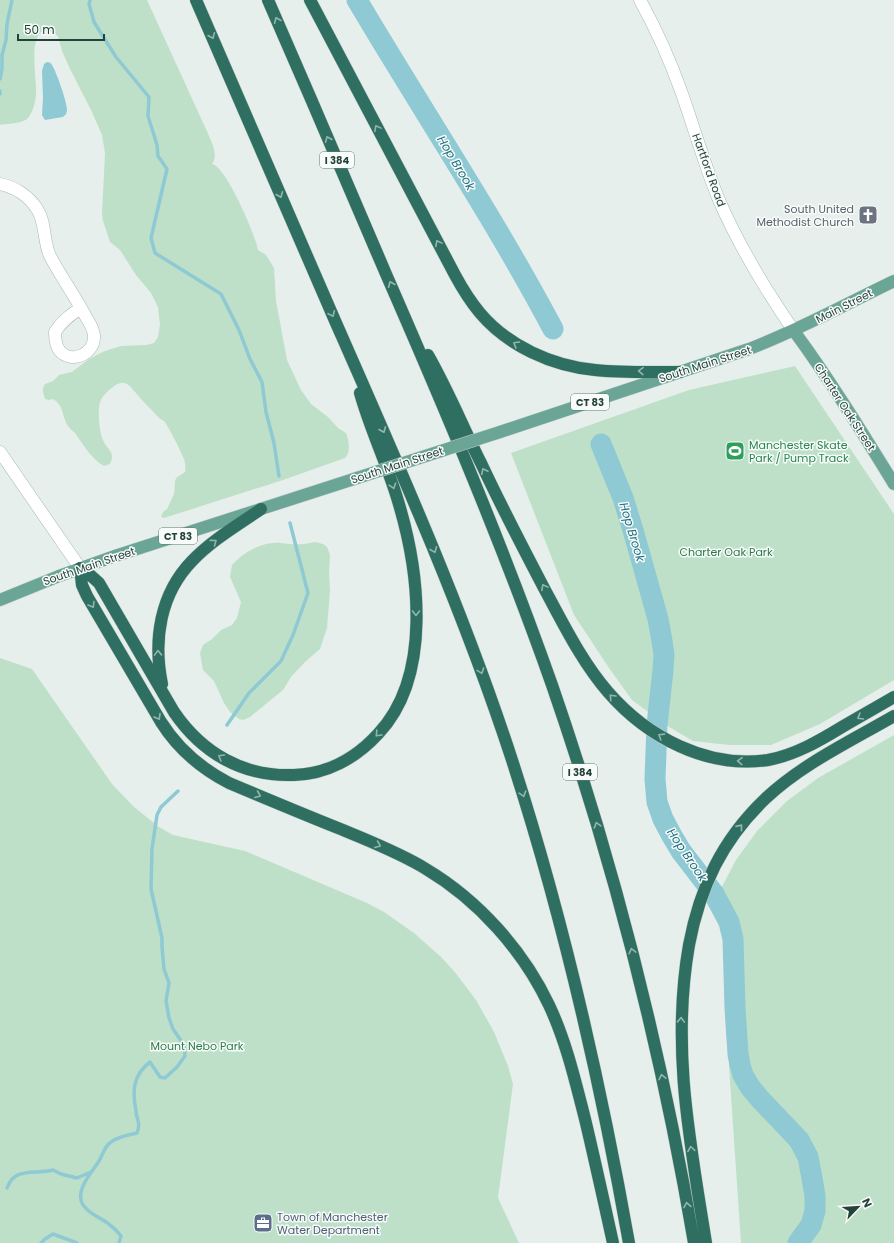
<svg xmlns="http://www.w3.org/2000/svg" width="894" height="1243" viewBox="0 0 894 1243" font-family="Poppins,sans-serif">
  <rect width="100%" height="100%" fill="#e6efeb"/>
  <path fill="#bfe0c8" d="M0 0H147L210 138C213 146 218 156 212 164 226 166 256 236 258 250L266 255 274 268 276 301 287 360 301 390 311 404 328 417 338 428 346 433C349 441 351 452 345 458L283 480 164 518 161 517 163 512 167 509 174 494 175 482 176 478 185 472C186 467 185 463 184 459 181 452 169 427 164 421 162 420 160 419 159 418 151 409 143 402 136 393 132 389 130 384 124 383 117 381 104 394 101 400 97 407 99 432 103 440 107 450 116 451 110 464L104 466C92 460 83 444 75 433 73 431 70 429 68 426 62 417 64 405 53 399L49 400 45 399 43 392V388L45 384 53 381 59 375 72 372 89 359 105 351 121 346 146 345 154 343 158 337 160 325 158 307 151 293 136 275 120 250 110 242 103 221 102 214 105 153 102 135 91 110 70 69 62 51 58 36C24 13 37 77 36 93 36 100 33 113 27 119 23 123 6 124 0 125Z
    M795 366 894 514V680L820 724 771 745H729L693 741 669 727 632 700 609 668 574 615 511 453 689 390Z
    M315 542 323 544 327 547 330 555 329 572 330 591 327 628 320 649 305 662 291 677 283 690 250 717 243 720 239 719 230 712 224 703 214 681 203 670 200 653 203 645 212 639 221 630 232 625 237 618 241 602 230 577 232 565C243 552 263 541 281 543 294 545 303 545 315 542Z
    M0 658 32 669 112 784 134 807 159 827 173 835 245 851 367 903 384 912 414 933 441 957 454 971 476 1000 494 1032 508 1066 513 1084 498 1198 519 1243H0Z
    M894 735V1243H741L729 1066 733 1013 731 946 716 898 736 860 757 831 787 801 818 778Z"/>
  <path fill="#8ec9d4" d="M47 62C50 63 50 62 52 65 56 71 68 104 67 111 66 115 65 115 63 117L45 120 42 115 43 98 42 71 44 64Z"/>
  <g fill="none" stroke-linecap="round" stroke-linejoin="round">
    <path stroke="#8ec9d4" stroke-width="3.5" d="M90 0 89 4 94 22 116 57 149 97 148 116 157 145 158 156 167 169 151 238 155 253 221 294 239 330 250 359 262 382 266 412 274 443 279 476
      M0 79 2 69V55L6 40 7 24 12 0
      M0 91V94
      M227 725 249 693 281 661 293 635 308 593 290 523
      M7 1188C15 1166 35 1175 53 1170L61 1174 77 1178 91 1172
      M41 1243 45 1239 53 1234 77 1243
      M119 1243 121 1236C118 1232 114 1228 110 1225 101 1217 91 1216 83 1205 74 1191 92 1172 99 1161 103 1154 104 1147 111 1142 117 1137 129 1135 137 1133 141 1122 137 1122 136 1111 132 1091 133 1075 150 1062L160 1077 165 1078 177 1067 185 1056 184 1045 173 1029 169 1018 166 1001 169 983 164 969 162 947V938L151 889 152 849 157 815 161 807 178 791"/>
    <path stroke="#8ec9d4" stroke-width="21" d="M357 0C422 110 493 216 553 329
      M601 444 623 498 633 530 658 619 662 641 664 655 663 670 657 725 655 779 657 802 663 819 672 836 681 851 714 894 729 922 733 939 735 1008 738 1054 740 1065 743 1075 750 1087 760 1099 799 1140 808 1157 812 1178 815 1196V1211L811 1225 798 1243"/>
    <g stroke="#a8b8b2" stroke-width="13">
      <path id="street" d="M0 184C15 187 29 196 37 209 46 222 43 241 50 256 61 277 75 296 86 317 89 322 94 329 94 336 95 354 71 365 59 350 56 345 55 338 55 332 62 321 70 315 81 308"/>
    </g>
    <g stroke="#a4bbb3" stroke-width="13">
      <path id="secondary" d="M640 0C656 29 670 60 681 91 694 127 704 164 719 200 739 246 765 289 794 331
        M0 452 80 568"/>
    </g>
    <g stroke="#c2cac8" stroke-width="13">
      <path id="primary" d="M794 331C830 380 862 432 894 484
        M500 432 749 349C799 330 846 304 894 281
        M0 600 59 576 115 556 357 478"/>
    </g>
    <g stroke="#c2cac8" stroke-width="13">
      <path id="highway" d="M196 0C243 108 289 215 336 323 399 466 463 610 512 760 563 917 600 1080 629 1243
        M268 0C308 91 347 183 386 274 445 409 503 546 552 685 615 867 662 1054 694 1243
        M310 0 455 275C462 288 470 301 480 313 508 346 552 366 595 370 623 373 652 372 680 372
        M428 355C448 390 463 427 481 463 501 506 523 548 545 590 564 625 582 662 608 692 647 737 707 769 768 760 795 755 819 741 842 727 859 717 877 707 894 697
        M80 568 82 585 87 596 161 722C178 749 200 768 229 783 267 799 305 815 343 830 371 842 400 853 426 869 478 900 523 950 549 1005 566 1041 575 1080 585 1119 595 1161 604 1202 613 1243
        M80 568 89 574 99 583 174 712C202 753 243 777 294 775 327 774 356 758 378 734 433 676 419 570 398 501 387 464 370 429 360 393
        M162 684C153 640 160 594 192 561 212 540 238 525 261 509
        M706 1243C690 1142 671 1047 689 945 700 887 722 840 765 799 802 764 851 741 894 716"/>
    </g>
    <use href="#street" stroke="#fff" stroke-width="12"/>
    <use href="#secondary" stroke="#fff" stroke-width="12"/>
    <use href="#primary" stroke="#6aa596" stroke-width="12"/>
    <use href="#highway" stroke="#2f6f62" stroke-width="12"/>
    <g stroke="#c2cac8" stroke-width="13" stroke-linecap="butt">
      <path id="primary-bridge" d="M357 478 500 432"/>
    </g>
    <use href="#primary-bridge" stroke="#6aa596" stroke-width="12"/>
  </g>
  <defs><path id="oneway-chevron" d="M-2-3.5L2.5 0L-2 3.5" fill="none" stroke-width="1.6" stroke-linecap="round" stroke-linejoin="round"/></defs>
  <g stroke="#93b5ae">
    <use href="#oneway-chevron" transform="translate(277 20) rotate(-113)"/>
    <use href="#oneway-chevron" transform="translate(212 36) rotate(67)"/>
    <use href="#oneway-chevron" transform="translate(377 128) rotate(-118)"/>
    <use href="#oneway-chevron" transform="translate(328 139) rotate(-113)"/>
    <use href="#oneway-chevron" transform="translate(280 195) rotate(67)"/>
    <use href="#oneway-chevron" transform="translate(438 243) rotate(-118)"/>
    <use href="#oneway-chevron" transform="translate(391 284) rotate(-113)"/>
    <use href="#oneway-chevron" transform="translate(332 314) rotate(66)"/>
    <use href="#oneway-chevron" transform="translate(516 344) rotate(-149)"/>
    <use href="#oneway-chevron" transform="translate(641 371) rotate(-179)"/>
    <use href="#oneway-chevron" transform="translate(383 430) rotate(67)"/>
    <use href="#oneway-chevron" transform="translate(484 471) rotate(-116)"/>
    <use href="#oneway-chevron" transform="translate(393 486) rotate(72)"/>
    <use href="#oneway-chevron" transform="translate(214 542) rotate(-37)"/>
    <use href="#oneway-chevron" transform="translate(434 550) rotate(68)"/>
    <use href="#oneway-chevron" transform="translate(544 587) rotate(-118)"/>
    <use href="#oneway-chevron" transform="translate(92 605) rotate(59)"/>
    <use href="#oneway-chevron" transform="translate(416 613) rotate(91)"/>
    <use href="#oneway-chevron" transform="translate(158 653) rotate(-92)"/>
    <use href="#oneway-chevron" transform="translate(481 671) rotate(70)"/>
    <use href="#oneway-chevron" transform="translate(612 697) rotate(-133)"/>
    <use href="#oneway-chevron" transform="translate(158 717) rotate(60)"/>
    <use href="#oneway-chevron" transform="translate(860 717) rotate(150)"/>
    <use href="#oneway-chevron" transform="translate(378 734) rotate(133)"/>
    <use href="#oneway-chevron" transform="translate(661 736) rotate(-148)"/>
    <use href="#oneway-chevron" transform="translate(221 757) rotate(-150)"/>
    <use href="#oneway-chevron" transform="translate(740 761) rotate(-177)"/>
    <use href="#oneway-chevron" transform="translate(523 794) rotate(73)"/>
    <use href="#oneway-chevron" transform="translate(258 795) rotate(23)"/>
    <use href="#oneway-chevron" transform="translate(597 825) rotate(-107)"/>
    <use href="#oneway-chevron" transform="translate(740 827) rotate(-51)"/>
    <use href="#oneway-chevron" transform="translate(378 845) rotate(23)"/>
    <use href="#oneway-chevron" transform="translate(632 951) rotate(-104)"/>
    <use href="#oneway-chevron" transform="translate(681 1020) rotate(-88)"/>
    <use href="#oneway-chevron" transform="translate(662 1077) rotate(-102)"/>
    <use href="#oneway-chevron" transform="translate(691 1149) rotate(-99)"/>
    <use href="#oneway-chevron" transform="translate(687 1205) rotate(-100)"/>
  </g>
  <defs>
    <g id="church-square" transform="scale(1)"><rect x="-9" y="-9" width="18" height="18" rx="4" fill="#6b7280" stroke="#f7fbf9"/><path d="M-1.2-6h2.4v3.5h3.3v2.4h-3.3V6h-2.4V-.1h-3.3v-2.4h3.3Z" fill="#fff"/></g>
    <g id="stadium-square" transform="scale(1)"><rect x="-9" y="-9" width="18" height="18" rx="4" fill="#2e9e5b" stroke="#f7fbf9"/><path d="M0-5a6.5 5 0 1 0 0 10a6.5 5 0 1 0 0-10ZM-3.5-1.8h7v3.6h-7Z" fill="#fff"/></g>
    <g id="office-square" transform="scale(1)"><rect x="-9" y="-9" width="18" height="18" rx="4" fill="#5c6f8a" stroke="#f7fbf9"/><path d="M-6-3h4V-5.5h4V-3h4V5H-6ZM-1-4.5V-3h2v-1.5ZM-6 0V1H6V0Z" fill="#fff"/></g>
  </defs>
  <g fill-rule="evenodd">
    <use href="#church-square" x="868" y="215"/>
    <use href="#stadium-square" x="735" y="451"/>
    <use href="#office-square" x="263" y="1223"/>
  </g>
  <g text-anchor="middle" stroke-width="3" stroke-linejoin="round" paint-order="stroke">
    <g fill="#f7fbf9" stroke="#637a73" stroke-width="1">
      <rect x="320" y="152" width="34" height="16" rx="3"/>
      <rect x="571" y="394" width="38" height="16" rx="3"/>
      <rect x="159" y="528" width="38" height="16" rx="3"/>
      <rect x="563" y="764" width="34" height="16" rx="3"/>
    </g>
    <g font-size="10" font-weight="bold" fill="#24423a">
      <text x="337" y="164">I 384</text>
      <text x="590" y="406">CT 83</text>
      <text x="178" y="540">CT 83</text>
      <text x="580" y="776">I 384</text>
    </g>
    <g font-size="11" fill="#24423a" stroke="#f7fbf9">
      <text transform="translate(709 170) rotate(70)" y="4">Hartford Road</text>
      <text transform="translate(844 306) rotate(-27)" y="4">Main Street</text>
      <text transform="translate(705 364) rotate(-18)" y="4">South Main Street</text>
      <text transform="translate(845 407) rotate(57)" y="4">Charter Oak Street</text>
      <text transform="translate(397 465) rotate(-18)" y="4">South Main Street</text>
      <text transform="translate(89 566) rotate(-19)" y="4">South Main Street</text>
    </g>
    <g font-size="11" fill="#5b616d" stroke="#f7fbf9" text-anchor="end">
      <text x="854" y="213">South United<tspan x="854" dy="13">Methodist Church</tspan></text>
    </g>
    <g font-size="11" fill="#27864d" stroke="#f7fbf9" text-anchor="start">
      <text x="749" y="449">Manchester Skate<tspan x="749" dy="13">Park / Pump Track</tspan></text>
    </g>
    <g font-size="11" fill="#2d7a4b" stroke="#f7fbf9">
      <text x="726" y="556">Charter Oak Park</text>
      <text x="197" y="1050">Mount Nebo Park</text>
    </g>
    <g font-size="11" fill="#4e5e75" stroke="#f7fbf9" text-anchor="start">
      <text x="277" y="1221">Town of Manchester<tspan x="277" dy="13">Water Department</tspan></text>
    </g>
    <g font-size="12" font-style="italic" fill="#1c6f80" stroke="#f7fbf9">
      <text transform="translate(456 163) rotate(59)" y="4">Hop Brook</text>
      <text transform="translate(632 532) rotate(73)" y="4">Hop Brook</text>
      <text transform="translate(687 855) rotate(56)" y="4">Hop Brook</text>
    </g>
  </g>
  <g transform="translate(858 1207) rotate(65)" stroke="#f7fbf9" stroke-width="3" paint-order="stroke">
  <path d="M0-3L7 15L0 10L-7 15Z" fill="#24423a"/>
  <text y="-6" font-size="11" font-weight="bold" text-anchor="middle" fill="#24423a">N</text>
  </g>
  <path d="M18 34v6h86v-6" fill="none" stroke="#24423a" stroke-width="2"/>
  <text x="24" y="34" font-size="12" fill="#24423a" stroke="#f7fbf9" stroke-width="3" paint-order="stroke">50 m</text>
</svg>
